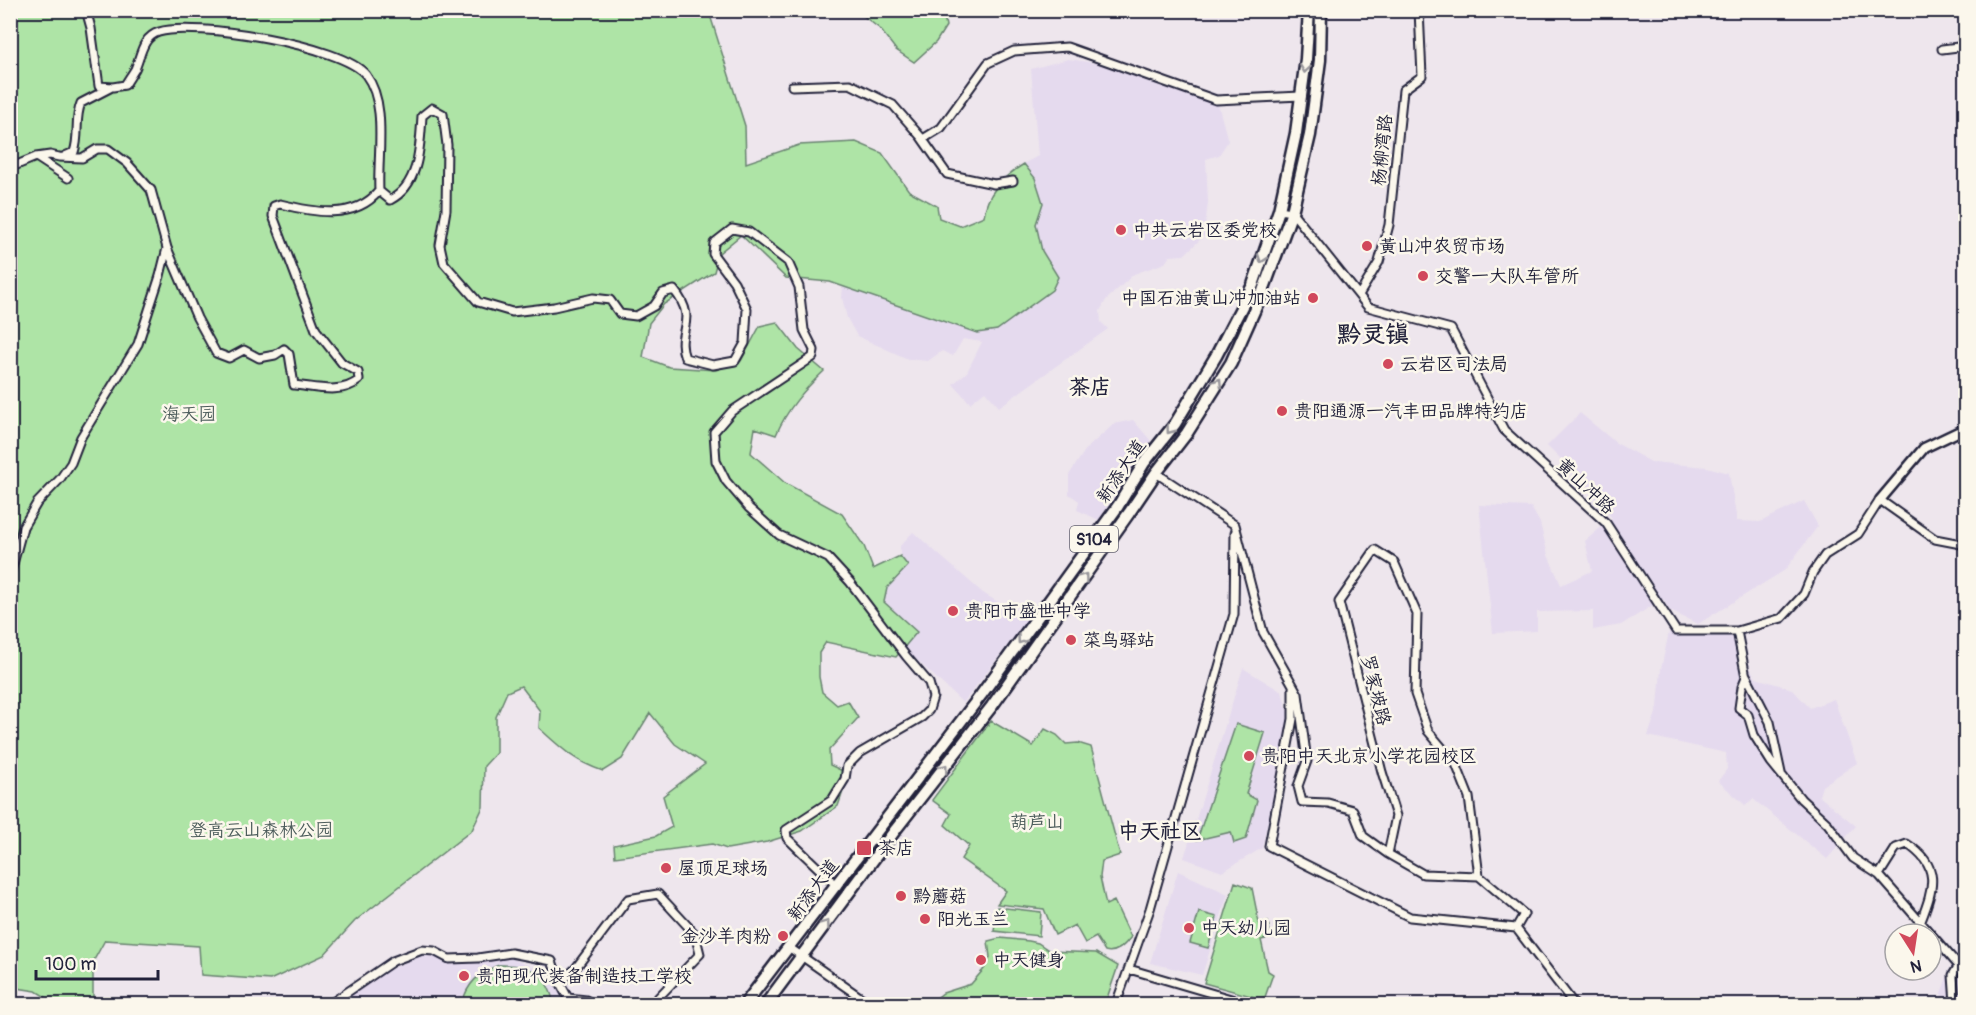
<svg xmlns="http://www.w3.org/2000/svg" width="1976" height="1015" viewBox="0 0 1976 1015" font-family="Pangolin,'LXGW WenKai TC',sans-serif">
  <rect width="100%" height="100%" fill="#eee6ed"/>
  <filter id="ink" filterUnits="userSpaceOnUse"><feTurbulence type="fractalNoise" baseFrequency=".0167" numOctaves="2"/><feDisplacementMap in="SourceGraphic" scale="12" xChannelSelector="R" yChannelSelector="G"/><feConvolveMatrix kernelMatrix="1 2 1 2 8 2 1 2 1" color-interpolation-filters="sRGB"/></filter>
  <g filter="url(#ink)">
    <path fill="#e5daee" d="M1068 59 1109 65 1218 104 1228 141 1219 155 1206 159 1208 202 1204 236 1184 255 1170 256 1165 263 1134 274 1106 300 1100 311 1101 322 1108 329 999 407 985 391 970 403 953 384 967 372 982 342 963 339 953 356 942 351 928 361 908 359 857 336 847 318 842 298 843 286 977 333 997 330 1052 290 1058 277 1042 251 1036 224 1043 203 1035 178 1023 164 1038 156 1031 69Z
      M1580 413 1616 443 1651 462 1707 467 1729 473 1737 521 1760 522 1804 501 1818 526 1785 570 1698 624 1670 611 1663 599 1621 625 1593 630V611L1537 612V631L1493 633 1479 505 1531 507 1540 523 1548 555 1561 585 1592 571 1585 541 1612 518 1576 475 1547 446Z
      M1133 420 1151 441 1132 467 1099 520 1077 510 1079 501 1069 494V475L1086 449 1114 424Z
      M913 532 983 593 1027 620 963 703 904 648 884 603 887 588 908 566 900 556V546Z
      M1669 632 1731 636 1756 678 1792 689 1810 708 1834 699 1857 763 1822 786 1819 796 1856 826 1827 859 1753 799 1745 805 1718 781 1727 769 1726 753 1648 736 1658 707 1661 669Z
      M1243 668 1282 692 1290 719 1262 848 1222 872 1184 858Z
      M1178 871 1228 894 1202 975 1150 963Z
      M1965 932V1004H1945L1941 993Z
      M420 956 513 959 562 980 567 1004H333L384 972Z"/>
    <path fill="#aee4a6" stroke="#688370" stroke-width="1.5" d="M11 11H711L709 12 745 126 746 163 799 145 856 142 882 153 909 191 937 206 939 218 960 226 984 216C987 192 1004 176 1024 164L1035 178 1043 203 1036 224 1042 251 1058 277 1052 290 997 330 977 333 830 282 786 278 741 235 719 253 714 272 664 304 649 323 643 357 669 367 716 370 741 361 760 326 777 322 798 349 824 371C804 390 787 409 776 435L755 428 751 453 785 483 842 514 864 546 873 569 900 556 908 566 887 588 884 602 917 632 896 657 826 642 819 653V677L822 692 837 705 848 701 858 718 829 750 830 765 849 774 838 806 802 831 767 842 727 849 712 844 615 857 614 845 656 836 672 827 663 796 705 764 675 744 650 713 622 759 603 771C574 761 562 749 539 728L540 711 521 686 507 692 496 717V753L484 766 483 807 472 830 355 921 324 955 270 980 201 975 199 946 105 940 93 962V999L71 1004H57L36 991 11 987Z
      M857 11H943L946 26 936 42 914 62 896 50 880 29Z
      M991 721 1033 746 1045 729 1057 735 1066 744 1078 743 1091 747 1120 855 1102 861 1100 877 1106 905 1114 901 1131 937C1124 946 1116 954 1105 951L1096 937 1085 943 1075 925 1055 935 1044 909 997 904 1006 891 961 859 969 846 945 825 951 814 932 800Z
      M1236 724 1265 733 1246 794 1257 800 1246 839 1234 843 1231 832 1197 840Z
      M1235 882 1252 888 1259 923 1268 922 1271 938 1261 940 1268 971 1273 974 1265 997 1258 998 1204 983Z
      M997 907 1041 912 1039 936 994 931Z
      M1199 912 1217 917 1208 948 1190 943Z
      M1000 938 1029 941 1038 943 1050 951 1096 953 1118 966 1105 1004H929L943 993 971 984 984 969 990 957 988 941Z
      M499 965C530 964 547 972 554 1004H462C467 983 479 973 499 965Z"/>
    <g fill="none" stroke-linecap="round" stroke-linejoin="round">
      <g stroke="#22223b" stroke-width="11">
        <path id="minor" d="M86 10 91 28 99 86 113 87 125 85C128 80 132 74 135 69 141 56 142 37 159 32 194 21 343 45 366 75 388 104 377 156 379 191L390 200C420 185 420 145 422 116L432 108 443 114 447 145 446 210 440 245 444 263 478 302 512 312 554 307 593 298 610 300 620 314 636 316 654 306 663 293 674 290C700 322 674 330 685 358L713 365 735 361 745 343 747 309 734 282 713 254 714 243 732 229 749 232 788 262 799 287 804 330 814 350 813 357 732 411 714 432 716 461 726 481 749 508 779 535 828 558 850 582 906 656 929 683 933 697 929 710 922 717 860 753 847 766 845 779 832 800 786 830 787 838 837 886
          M1942 49 1966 46
          M792 86 850 84 893 105 921 137 947 174 994 184 1013 181
          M923 139 941 128 988 63 1014 51 1067 47 1216 100 1301 96
          M65 156 74 152C80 135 74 120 81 103L110 88
          M36 157 68 178
          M12 167 36 157 50 155 59 157 82 158 97 149H108L127 163 151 190 167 248 197 318 216 353 229 358 244 350 259 358 275 355 284 349 289 354 294 385C316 387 341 395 359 380L358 372 342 363 316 330 273 216 274 206 280 204C313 212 354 221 379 191
          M1279 210 1292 212 1368 307 1451 329 1504 430 1606 523 1676 631H1737L1782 618 1804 594 1813 572 1825 555 1858 534 1880 500 1935 539 1966 545
          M1359 295 1379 262 1389 225 1403 90 1422 76 1419 10
          M1156 473 1235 525 1263 632 1298 694 1307 761 1298 786 1302 802 1328 803 1353 810 1363 836 1388 854 1396 816 1382 772 1339 602 1375 550 1394 562 1417 614 1415 694 1428 731 1456 764 1469 797 1479 876 1524 914 1516 928
          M10 575 23 527 37 503 60 479 71 463 81 437 138 344 160 276 167 248
          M1737 631 1746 677 1742 687 1739 708 1748 715 1754 735 1771 762 1801 799 1828 824 1853 858 1879 875 1959 966
          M1746 675 1770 722 1781 773
          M1293 688V719L1269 846 1410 917 1516 928 1574 1004
          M1388 854 1423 874 1479 876
          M1879 875 1896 848 1907 844C1941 866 1934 887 1921 921
          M790 948 870 1004
          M1129 969 1248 1004
          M560 983 575 969 628 899 658 894 695 934 700 954 652 1004
          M330 1004 393 961 422 950 434 951 449 959 478 958 511 953 552 961 560 983 568 998 586 1000 593 1004
          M1116 1004 1150 909 1234 614 1235 533
          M1955 1004 1953 975 1966 954"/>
      </g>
      <g stroke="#22223b" stroke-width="13">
        <path id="tertiary" d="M1880 500 1924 448 1966 428"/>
      </g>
      <g stroke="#22223b" stroke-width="15">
        <path id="primary" d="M745 1004 981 695 1118 506 1144 463 1175 424 1216 356 1253 285 1279 210 1296 133 1306 59 1309 10
          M766 1004 896 829 992 706 1129 513 1156 473 1187 433 1231 363 1263 291 1292 212 1310 135 1320 60 1321 10"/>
      </g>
      <use href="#minor" stroke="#fbf7ec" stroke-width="7"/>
      <use href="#tertiary" stroke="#fbf7ec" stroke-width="8"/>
      <use href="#primary" stroke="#fbf7ec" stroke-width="10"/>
    </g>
    <defs><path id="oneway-chevron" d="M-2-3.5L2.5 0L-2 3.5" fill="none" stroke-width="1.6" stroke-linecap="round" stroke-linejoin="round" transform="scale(1.5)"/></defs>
    <g stroke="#99979c">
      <use href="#oneway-chevron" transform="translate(1305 69) rotate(98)"/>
      <use href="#oneway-chevron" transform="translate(1262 259) rotate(109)"/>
      <use href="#oneway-chevron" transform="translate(1218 382) rotate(-58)"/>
      <use href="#oneway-chevron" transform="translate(1170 430) rotate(127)"/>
      <use href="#oneway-chevron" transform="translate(1084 577) rotate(-54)"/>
      <use href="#oneway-chevron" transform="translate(1021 640) rotate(126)"/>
      <use href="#oneway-chevron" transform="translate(944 768) rotate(-52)"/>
      <use href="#oneway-chevron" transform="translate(826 924) rotate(-54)"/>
    </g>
  </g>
  <g fill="#d1495b" stroke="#fbf7ec" stroke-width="2">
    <circle cx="1121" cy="230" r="6"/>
    <circle cx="1367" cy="246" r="6"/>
    <circle cx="1423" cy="276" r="6"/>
    <circle cx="1313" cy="298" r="6"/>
    <circle cx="1388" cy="364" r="6"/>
    <circle cx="1282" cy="411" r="6"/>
    <circle cx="953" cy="611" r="6"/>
    <circle cx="1071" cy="640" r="6"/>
    <circle cx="1249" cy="756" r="6"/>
    <rect x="856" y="840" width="16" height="16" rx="3"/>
    <circle cx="666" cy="868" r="6"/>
    <circle cx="901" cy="896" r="6"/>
    <circle cx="925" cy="919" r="6"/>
    <circle cx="1189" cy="928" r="6"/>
    <circle cx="783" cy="936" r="6"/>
    <circle cx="981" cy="960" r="6"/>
    <circle cx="464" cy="976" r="6"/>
  </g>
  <g text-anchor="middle" stroke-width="5" stroke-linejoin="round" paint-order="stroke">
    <rect fill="#fbf7ec" stroke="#636270" stroke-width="1.5" x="1070" y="526" width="48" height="26" rx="4.5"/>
    <g font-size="16" font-weight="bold" fill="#22223b">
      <text x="1094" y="545">S104</text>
    </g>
    <g font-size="18" fill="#22223b" stroke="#fbf7ec">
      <text transform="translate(1382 150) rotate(-84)" y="6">杨柳湾路</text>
      <text transform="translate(1121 471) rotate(-56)" y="6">新添大道</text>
      <text transform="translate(1586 486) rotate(43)" y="6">黄山冲路</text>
      <text transform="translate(1376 690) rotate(76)" y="6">罗家坡路</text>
      <text transform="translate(813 890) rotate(-53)" y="6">新添大道</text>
    </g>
    <g font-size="18" fill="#22223b" stroke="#fbf7ec" text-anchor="start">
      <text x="1133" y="236">中共云岩区委党校</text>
      <text x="1379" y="252">黄山冲农贸市场</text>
      <text x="1435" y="282">交警一大队车管所</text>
      <text x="1301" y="304" text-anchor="end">中国石油黄山冲加油站</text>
      <text x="1400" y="370">云岩区司法局</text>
      <text x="1294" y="417">贵阳通源一汽丰田品牌特约店</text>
      <text x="965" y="617">贵阳市盛世中学</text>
      <text x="1083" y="646">菜鸟驿站</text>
      <text x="1261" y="762">贵阳中天北京小学花园校区</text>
      <text x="878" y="854">茶店</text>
      <text x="678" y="874">屋顶足球场</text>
      <text x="913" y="902">黔蘑菇</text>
      <text x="937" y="925">阳光玉兰</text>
      <text x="1201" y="934">中天幼儿园</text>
      <text x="771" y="942" text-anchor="end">金沙羊肉粉</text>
      <text x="993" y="966">中天健身</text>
      <text x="476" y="982">贵阳现代装备制造技工学校</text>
    </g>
    <g font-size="18" fill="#4c5c5b" stroke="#fbf7ec">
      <text x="189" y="420">海天园</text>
      <text x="1037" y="828">葫芦山</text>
      <text x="261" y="836">登高云山森林公园</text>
    </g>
    <g font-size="21" font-weight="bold" fill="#22223b" stroke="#fbf7ec">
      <text x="1090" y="394">茶店</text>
      <text x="1160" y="838">中天社区</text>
    </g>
    <g font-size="24" font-weight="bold" fill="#22223b" stroke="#fbf7ec">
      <text x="1373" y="342">黔灵镇</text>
    </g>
  </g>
  <rect width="1976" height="1015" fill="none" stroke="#fbf7ec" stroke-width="36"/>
  <rect x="18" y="18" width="1940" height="979" fill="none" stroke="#22223b" stroke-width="2" filter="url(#ink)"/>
  <g transform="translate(1913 952) rotate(168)"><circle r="28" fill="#fbf7ec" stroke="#a4a2a5" stroke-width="1.5"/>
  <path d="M0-4.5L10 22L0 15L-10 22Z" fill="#d1495b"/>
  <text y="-9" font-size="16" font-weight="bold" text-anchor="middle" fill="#22223b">N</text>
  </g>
  <path d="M36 970v9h122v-9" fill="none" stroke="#22223b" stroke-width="3"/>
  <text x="45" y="970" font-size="18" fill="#22223b" stroke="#fbf7ec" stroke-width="4.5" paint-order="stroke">100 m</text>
</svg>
